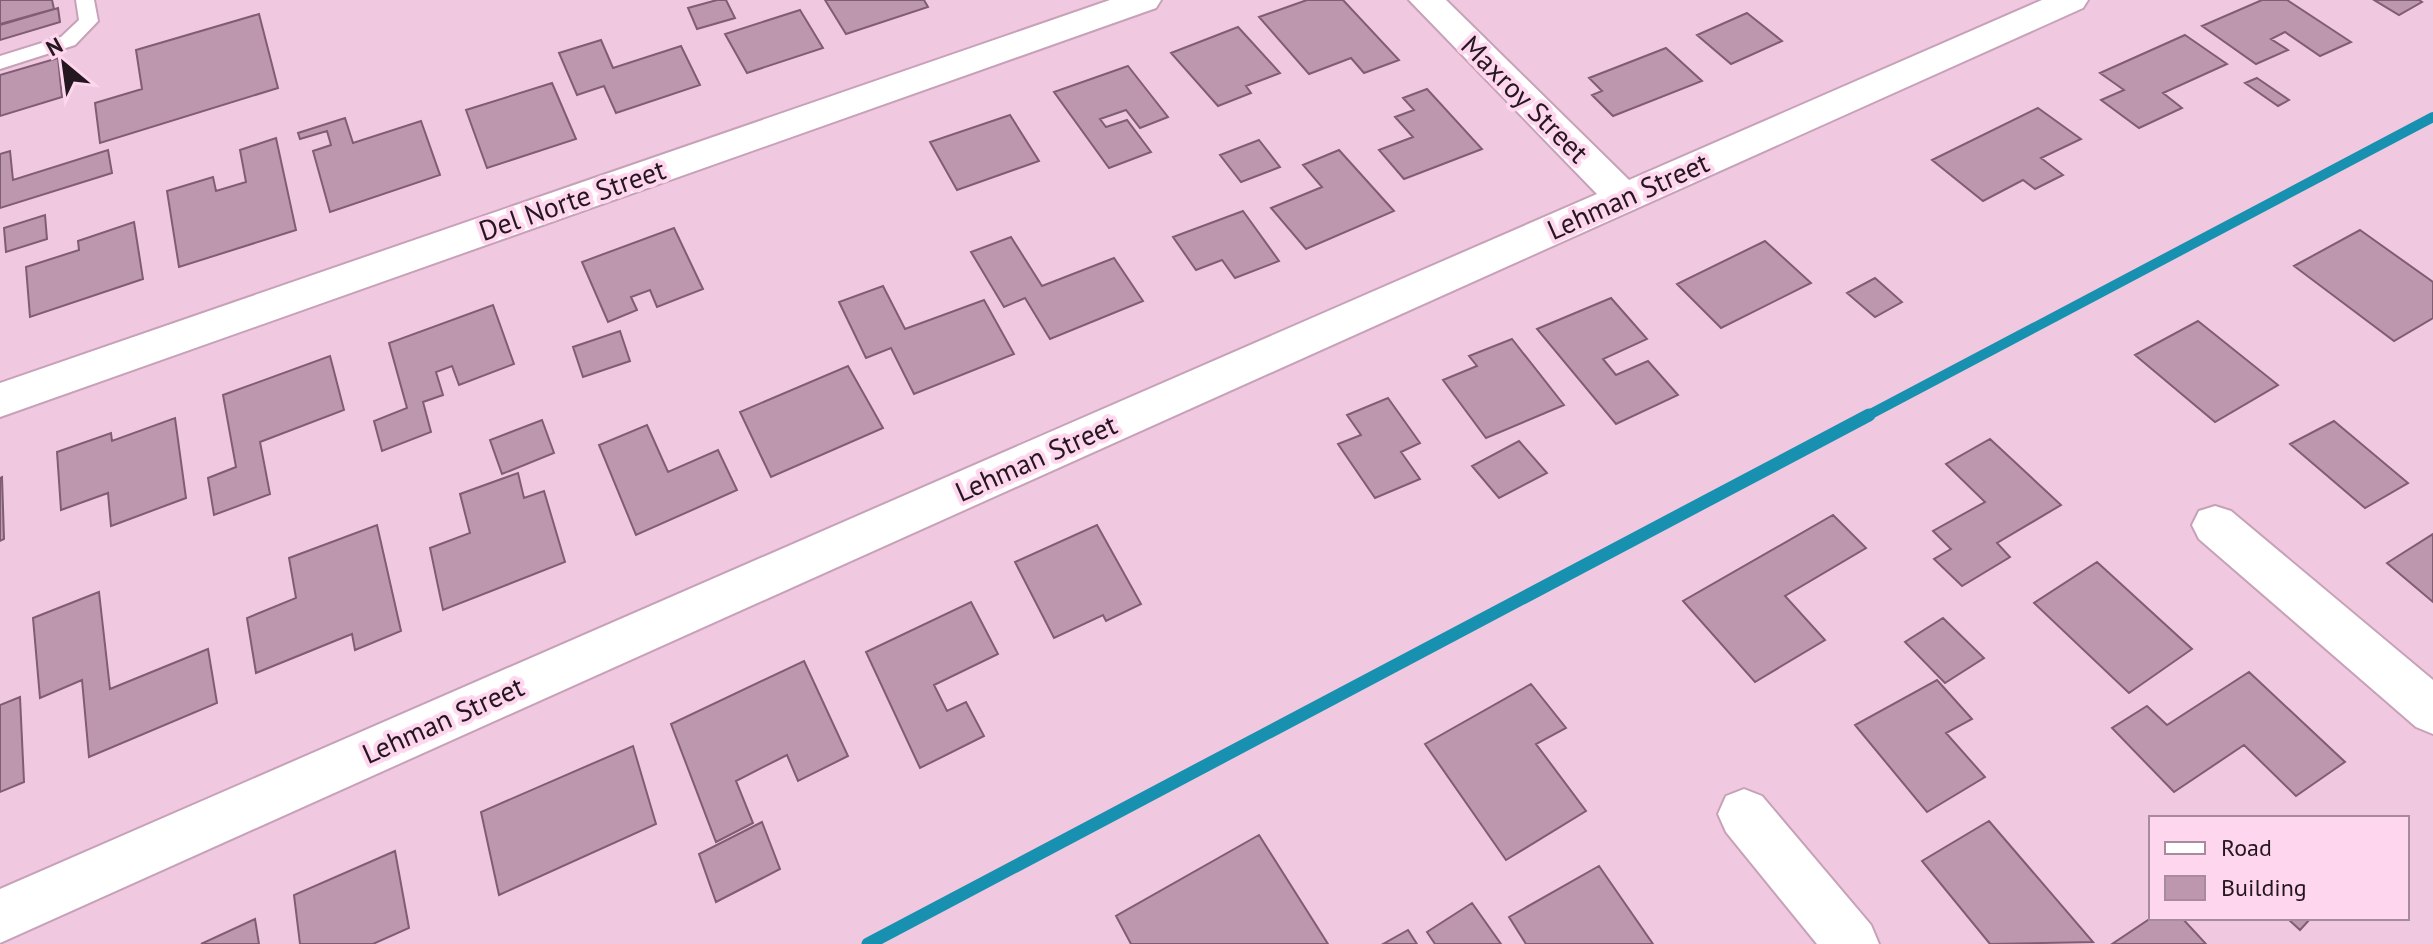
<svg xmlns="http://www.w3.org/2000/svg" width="2433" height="944" viewBox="0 0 2433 944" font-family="'PT Sans',sans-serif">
  <rect width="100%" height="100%" fill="#f0c9e1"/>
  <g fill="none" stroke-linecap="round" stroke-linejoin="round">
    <path stroke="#1891b0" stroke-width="10" d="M1865 417 2433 117"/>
    <path stroke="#1891b0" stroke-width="13" d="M868 944 1869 415"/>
  </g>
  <path fill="#bc97ad" stroke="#805d72" stroke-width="2" d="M0 0H52L54 9 0 24Z
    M717 0H726L735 18 697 29 688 8Z
    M825 0H924L928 7 846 34Z
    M1307 0H1343L1399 60 1364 73 1351 58 1309 74 1259 17Z
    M2262 0H2287L2351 42 2320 56 2285 32 2271 39 2288 50 2256 64 2202 26Z
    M2374 0H2419L2422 2 2399 15Z
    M58 8 60 22 0 40V25Z
    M800 10 823 48 747 73 725 34Z
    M1747 13 1782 41 1731 64 1697 35Z
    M259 14 278 88 100 143 95 103 142 89 136 50Z
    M1238 27 1280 73 1246 86 1251 93 1218 106 1171 53Z
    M2185 35 2227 64 2163 93 2182 108 2139 128 2101 100 2124 90 2100 73Z
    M601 40 613 68 681 46 700 85 616 113 604 86 577 95 559 53Z
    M1666 48 1702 81 1613 116 1592 95 1602 91 1589 78Z
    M58 58 62 97 0 116V75Z
    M1128 66 1168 117 1140 128 1126 110 1100 119 1106 127 1127 120 1151 152 1109 168 1054 92Z
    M2257 78 2289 100 2278 106 2245 83Z
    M552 83 576 139 487 168 466 110Z
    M1427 89 1482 149 1404 179 1379 150 1413 137 1395 117 1414 110 1403 98Z
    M2038 108 2081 139 2041 158 2063 175 2035 189 2023 180 1983 201 1932 160Z
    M1010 115 1039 161 957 190 930 142Z
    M345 118 353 143 421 121 440 175 330 212 313 151 331 145 327 131 300 139 298 133Z
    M276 138 296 230 179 267 167 191 213 177 216 191 246 182 240 150Z
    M1259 140 1280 167 1241 182 1220 155Z
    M108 150 112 173 0 208V154L10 151 13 180Z
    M1339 150 1394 211 1306 249 1271 208 1322 187 1303 165Z
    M1243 211 1279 261 1235 278 1222 260 1196 270 1173 237Z
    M45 215 47 239 6 252 4 228Z
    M134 222 143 279 30 317 26 267 79 250 78 241Z
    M674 228 703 289 657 307 650 290 631 297 637 310 608 322 582 262Z
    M2360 230 2433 282V318L2394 341 2294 266Z
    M1011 237 1042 286 1114 258 1143 301 1050 339 1025 298 1004 307 971 252Z
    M1765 241 1811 283 1721 328 1677 284Z
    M1875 278 1902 302 1875 317 1847 293Z
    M883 286 905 329 984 300 1014 354 914 394 891 348 866 358 839 302Z
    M1611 298 1647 339 1603 359 1616 375 1648 361 1678 395 1616 424 1537 329Z
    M493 305 514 364 459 385 452 366 436 372 443 395 423 402 431 432 382 451 374 421 407 408 389 343Z
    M2198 321 2278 385 2215 422 2135 355Z
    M620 331 630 361 583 377 573 347Z
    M1512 339 1564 405 1486 438 1443 380 1477 366 1469 356Z
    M330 356 344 410 260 442 270 494 214 515 208 478 236 467 223 395Z
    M848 366 883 428 771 477 740 412Z
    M1388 398 1420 443 1401 452 1420 479 1375 498 1338 444 1361 435 1347 415Z
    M175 418 186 498 111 526 108 493 61 510 57 452 111 433 112 441Z
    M542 420 554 453 502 474 490 440Z
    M2334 421 2408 483 2365 508 2290 444Z
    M647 425 668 472 718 450 737 490 636 535 599 445Z
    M1990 439 2061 505 1997 543 2010 557 1962 586 1934 559 1951 549 1933 531 1985 502 1946 464Z
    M1519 441 1547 473 1499 498 1472 466Z
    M518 473 524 498 544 491 565 562 443 610 430 548 470 533 460 494Z
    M2 477 4 539 0 541V478Z
    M1833 515 1866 548 1785 596 1825 640 1755 682 1683 601Z
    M377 525 401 631 355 650 352 634 256 673 247 618 296 598 289 558Z
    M1097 525 1141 604 1106 621 1103 615 1054 638 1015 562Z
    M2433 534V602L2387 563Z
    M2097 562 2192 649 2129 693 2034 603Z
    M99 592 110 689 208 649 217 703 89 757 82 680 40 698 33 618Z
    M971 602 998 654 934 685 947 711 966 702 984 736 920 768 866 652Z
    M1943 618 1984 658 1945 683 1905 642Z
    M804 661 848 756 798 781 787 755 736 781 753 823 716 842 671 724Z
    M2249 672 2345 762 2296 796 2244 745 2174 792 2112 728 2147 706 2167 725Z
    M1937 680 1972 719 1946 733 1985 777 1927 812 1855 725Z
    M1531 684 1566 728 1536 744 1586 811 1506 860 1425 744Z
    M20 697 24 782 0 792V705Z
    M633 746 656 824 499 895 481 812Z
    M1989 821 2093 942 1990 944 1922 861Z
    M762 822 780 869 716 902 699 854Z
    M1259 835 1328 944H1131L1116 916Z
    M395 851 409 928 373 944H300L294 895Z
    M1599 866 1653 944H1526L1509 917Z
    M1472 903 1501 944H1435L1427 932Z
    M2151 918H2182L2206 944H2112Z
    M2287 918H2311L2300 930Z
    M255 919 259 944H201Z
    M1408 930 1417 944H1383Z"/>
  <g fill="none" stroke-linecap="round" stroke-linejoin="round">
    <g stroke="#c7a1b8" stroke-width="4">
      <path id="lane" d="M76 0H94L98 21 75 45 0 69V56L61 37 79 20Z"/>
    </g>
    <g stroke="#c7a1b8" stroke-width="4">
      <path id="street" d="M1110 0H1161L1156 8 0 417V383Z
        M1409 0H1446L1629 180 2042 0H2088L2083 8 0 943V889L1597 194Z
        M2215 506 2231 511 2433 680V734L2416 727 2199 539 2192 525 2199 511Z
        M1744 789 1762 796 1871 925 1879 944H1817L1726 832 1718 814 1726 796Z"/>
    </g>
    <use href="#lane" fill="#fff" fill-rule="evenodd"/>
    <use href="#street" fill="#fff" fill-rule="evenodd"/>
  </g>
  <g text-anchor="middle" stroke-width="8" stroke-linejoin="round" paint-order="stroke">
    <g font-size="28" fill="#251720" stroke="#fed6ee">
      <text transform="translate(1525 99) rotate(45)" y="10">Maxroy Street</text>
      <text transform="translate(1628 196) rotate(-24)" y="10">Lehman Street</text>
      <text transform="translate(572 200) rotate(-19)" y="10">Del Norte Street</text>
      <text transform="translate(1036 458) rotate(-24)" y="10">Lehman Street</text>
      <text transform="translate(443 720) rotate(-24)" y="10">Lehman Street</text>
    </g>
  </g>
  <rect x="2149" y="816" width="260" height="104" fill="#fed6ee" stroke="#a78a9c" stroke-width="2"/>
  <rect x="2165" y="842" width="40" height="12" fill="#ffffff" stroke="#a78a9c" stroke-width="2"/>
  <text x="2221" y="856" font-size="24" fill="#251720">Road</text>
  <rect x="2165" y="876" width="40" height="24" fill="#bc97ad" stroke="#a78a9c" stroke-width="2"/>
  <text x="2221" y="896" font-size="24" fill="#251720">Building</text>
  <g transform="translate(64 64) rotate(331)" stroke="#fed6ee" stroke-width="6" paint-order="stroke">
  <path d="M0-6L14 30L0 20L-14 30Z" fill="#251720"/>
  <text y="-12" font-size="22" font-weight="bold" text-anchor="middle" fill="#251720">N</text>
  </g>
</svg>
